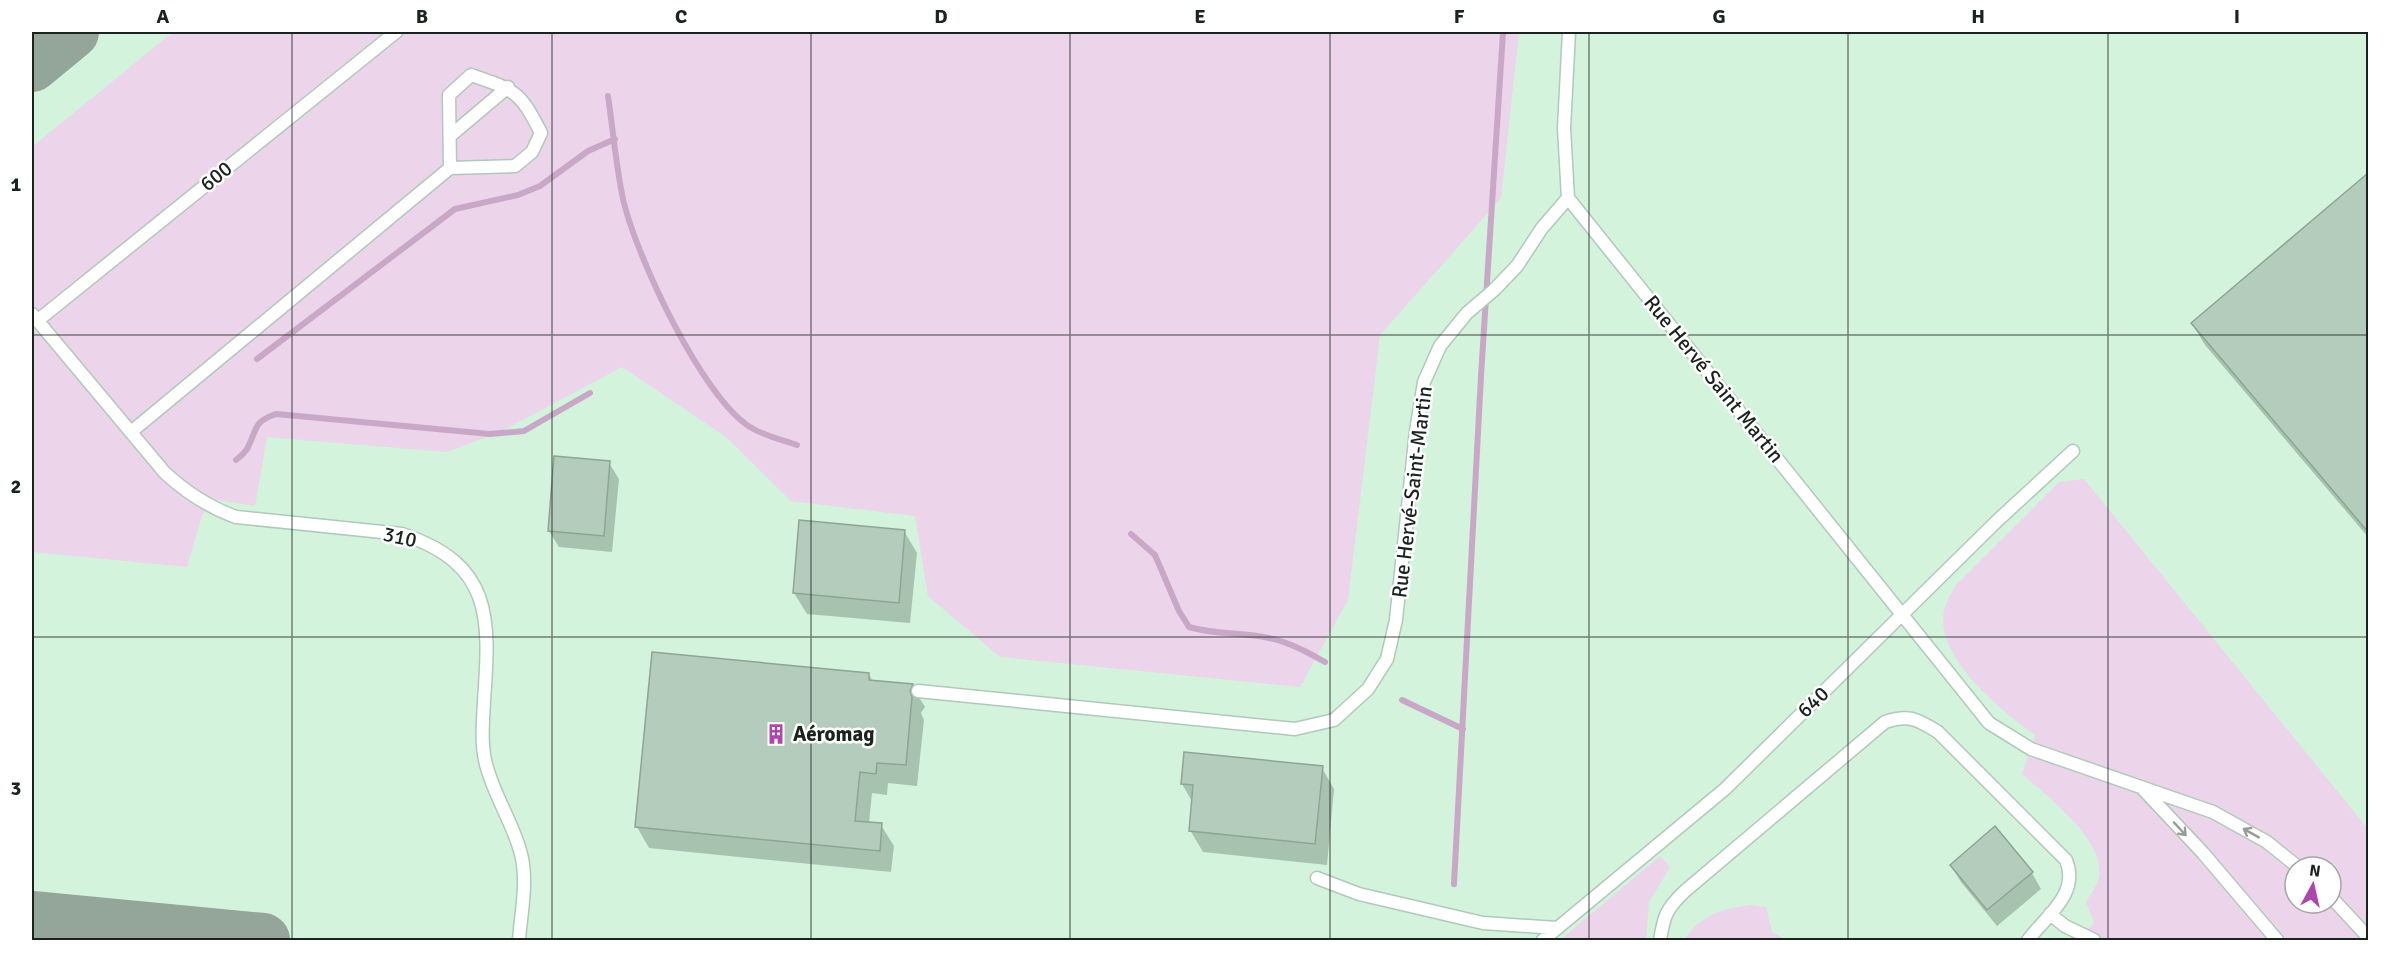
<svg xmlns="http://www.w3.org/2000/svg" width="2400" height="972" viewBox="0 0 2400 972" font-family="Signika,sans-serif">
  <rect width="100%" height="100%" fill="#e5feed"/>
  <path fill="#d3f3dd" fill-rule="evenodd" d="M32 32H2368V940H32ZM2295 867H2331V903H2295Z"/>
  <path fill="#ecd4ea" fill-rule="evenodd" d="M173 32H1519L1501 198 1380 335 1348 600 1300 687 1000 657 928 596 915 516 791 501 726 437 622 367 498 433 447 452 267 437 255 506 211 499 202 516 187 567 32 552V147Z
    M2084 479 2368 829V940H2080L2094 922 2086 902C2091 894 2097 886 2099 877 2106 841 2046 795 2022 774L2035 735C2001 710 1931 655 1945 607 1947 600 1952 593 1955 586L2059 482ZM2295 867H2331V903H2295Z
    M1660 856 1670 867 1649 902 1646 940H1560Z
    M1750 905 1766 907 1772 932 1787 940H1684C1701 915 1722 909 1750 905Z"/>
  <path fill="#0003" d="M2368 175V537L2205 345 2192 324Z
    M609 463 619 479 612 552 559 547 549 531Z
    M904 531 917 553 910 623 807 614 794 593Z
    M869 674 873 682 912 686 925 707 921 713 924 720 917 786 888 783 887 795 872 793 869 823 881 825 894 846 891 872 649 848 637 827Z
    M1322 768 1334 789 1327 865 1203 852 1190 830 1193 803 1182 784Z
    M1995 828 2032 873 2041 889 1997 926 1961 882 1951 866Z"/>
  <g fill="none" stroke-linecap="round" stroke-linejoin="round">
    <path stroke="#c9a8c7" stroke-width="6" d="M608 96C613 130 616 166 623 199 636 256 702 397 750 427 764 436 783 440 797 445
      M257 359 455 209 518 195 540 186 588 151 615 139
      M236 460C241 456 247 451 249 445 258 426 254 422 276 414L490 434 524 431 590 393
      M1131 534 1155 555 1179 611 1189 627C1216 635 1242 632 1269 638 1289 642 1307 652 1325 662
      M1402 700 1463 729
      M1454 884 1481 376 1503 32"/>
    <path stroke="#94a69a" stroke-width="54" d="M32 65 72 32
      M32 918 263 940"/>
  </g>
  <path fill="#b4ccbc" stroke="#8ea596" stroke-width="1.5" d="M2368 173V532L2191 323Z
    M554 456 610 461 604 536 548 531Z
    M799 520 905 530 899 603 793 593Z
    M652 652 869 673V680L913 684 910 691 912 697 906 765 877 763 876 774 860 772 855 821 882 823 880 851 635 827Z
    M1184 752 1323 766 1315 844 1189 831 1193 785 1181 784Z
    M1995 826 2033 872 1987 910 1950 865Z"/>
  <g fill="none" stroke-linecap="round" stroke-linejoin="round">
    <g stroke="#b1c9b9" stroke-width="15">
      <path id="lane" d="M450 136 508 87
        M1568 198 1989 723 2031 749 2213 812 2267 842 2298 867
        M32 314 165 473C187 493 208 507 236 517L402 534C493 564 490 618 484 701 483 721 481 741 485 760 492 793 513 822 521 854 528 882 521 913 519 940
        M37 321 396 32
        M131 432 450 168 515 166 532 152 541 133C520 91 515 90 471 75L449 95 450 168
        M918 691 1295 729 1334 720 1368 689 1387 659 1396 620 1416 431 1424 382 1440 346 1467 313 1494 290 1517 266 1542 228 1568 198 1564 128 1569 32
        M2143 789 2203 853 2277 940
        M1317 878 1359 894 1483 923 1557 928
        M2331 897 2368 937
        M2050 914 2065 926 2094 940
        M1543 940 1725 789 1998 520 2073 451
        M1660 940C1664 916 1666 909 1685 891L1885 722C1909 714 1917 719 1938 732L2066 860C2080 894 2046 916 2028 940"/>
    </g>
    <use href="#lane" stroke="#fff" stroke-width="12"/>
  </g>
  <defs><path id="oneway-shaft" d="M-6 0H5M1.5-3L5.5 0L1.5 3" fill="none" stroke-width="1.6" stroke-linecap="round" stroke-linejoin="round" transform="scale(1.5)"/></defs>
  <g stroke="#989c99">
    <use href="#oneway-shaft" transform="translate(2180 829) rotate(47)"/>
    <use href="#oneway-shaft" transform="translate(2251 833) rotate(-151)"/>
  </g>
  <path fill="none" stroke="#1a231d" stroke-width="1.5" stroke-opacity="0.55" d="M292 32V940M552 32V940M811 32V940M1070 32V940M1330 32V940M1589 32V940M1848 32V940M2108 32V940M32 335H2368M32 637H2368"/>
  <defs>
    <g id="building-bare" transform="scale(1.62)"><path d="M-4-6H4V6H1V3H-1V6H-4ZM-2.5-4.3h1.7v1.8h-1.7ZM.8-4.3h1.7v1.8H.8ZM-2.5-1h1.7V.8h-1.7ZM.8-1h1.7V.8H.8Z" fill="#ad47ac" stroke="#fff" stroke-width="2.5" paint-order="stroke"/></g>
  </defs>
  <g fill-rule="evenodd">
    <use href="#building-bare" x="776" y="734"/>
  </g>
  <g text-anchor="middle" stroke-width="5" stroke-linejoin="round" paint-order="stroke">
    <g font-size="21" fill="#1a231d" stroke="#fff">
      <text transform="translate(216 176) rotate(-39)" y="7">600</text>
      <text transform="translate(1714 379) rotate(51)" y="7">Rue Hervé Saint Martin</text>
      <text transform="translate(1412 492) rotate(-83)" y="7">Rue Hervé-Saint-Martin</text>
      <text transform="translate(400 537) rotate(12)" y="7">310</text>
      <text transform="translate(1813 702) rotate(-44)" y="7">640</text>
    </g>
    <g font-size="21" font-weight="bold" fill="#1a231d" stroke="#fff" text-anchor="start">
      <text x="793" y="741">Aéromag</text>
    </g>
  </g>
  <rect width="2400" height="972" fill="none" stroke="#ffffff" stroke-width="66"/>
  <g transform="translate(2313 885) rotate(8)"><circle r="28" fill="#ffffff" stroke="#a3a7a5" stroke-width="1.5"/>
  <path d="M0-4.5L10 22L0 15L-10 22Z" fill="#ad47ac"/>
  <text y="-9" font-size="16" font-weight="bold" text-anchor="middle" fill="#1a231d">N</text>
  </g>
  <rect x="33" y="33" width="2334" height="906" fill="none" stroke="#1a231d" stroke-width="2"/>
  <g font-size="20" text-anchor="middle" font-weight="bold" fill="#1a231d">
    <text x="163" y="23">A</text>
    <text x="422" y="23">B</text>
    <text x="681" y="23">C</text>
    <text x="941" y="23">D</text>
    <text x="1200" y="23">E</text>
    <text x="1459" y="23">F</text>
    <text x="1719" y="23">G</text>
    <text x="1978" y="23">H</text>
    <text x="2237" y="23">I</text>
    <text x="16" y="191">1</text>
    <text x="16" y="493">2</text>
    <text x="16" y="795">3</text>
  </g>
</svg>
